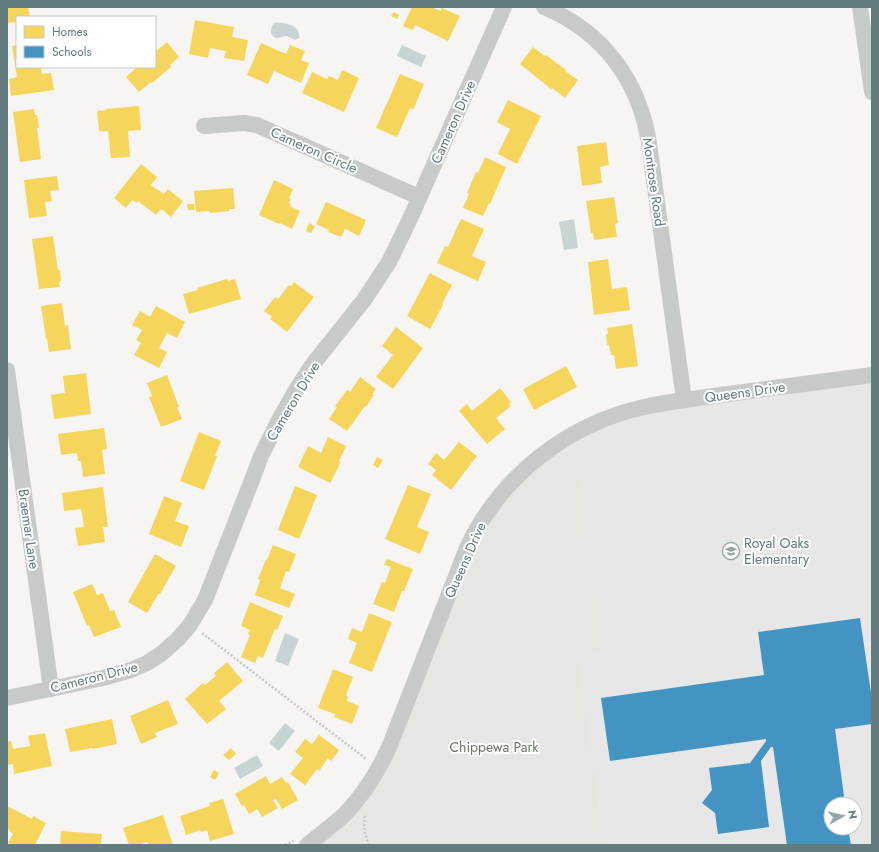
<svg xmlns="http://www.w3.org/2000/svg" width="879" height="852" viewBox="0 0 879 852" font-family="Jost,sans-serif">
  <rect width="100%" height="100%" fill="#f6f5f4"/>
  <path fill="#e6e7e6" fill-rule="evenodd" d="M872 375V845H605L579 656 603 652 574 433 600 420ZM831 804H855V828H831Z"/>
  <path fill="#e6e7e2" d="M574 433 604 652 579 656 605 845H307L357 800 484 518Z"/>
  <path fill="#c7d4d3" d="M274 23C284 22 301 25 299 38 294 42 292 38 287 36 284 36 280 38 277 38 269 36 270 28 274 23Z
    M402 45 426 56 421 67 397 56Z
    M574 219 578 248 564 250 559 222Z
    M285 633 299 639 288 666 275 661Z
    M285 723 295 731 279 751 269 743Z
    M257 755 263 766 240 779 234 768Z"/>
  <path fill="#f6d55c" d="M7 7H28L30 17H17V22L7 23Z
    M412 7H431L441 11 442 8 460 16 448 41 415 25 413 30 403 26Z
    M394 12 399 15 397 19 391 16Z
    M195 20 234 27 232 37 248 40 244 61 224 58 226 51 210 48 208 58 189 54Z
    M167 42 179 57 170 65 171 67 152 83 151 82 139 92 126 77 137 67H155V50L156 51Z
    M261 43 286 54 290 45 305 51 301 60 309 63 301 83 274 71 268 84 247 75Z
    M17 45V67H41L42 74 51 73 54 90 11 96 9 79 17 77 12 46Z
    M533 47 545 56 546 55 566 70 565 71 578 80 565 98 552 88 551 89 520 64Z
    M342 70 359 78 344 112 302 93 312 72 327 79 329 76 338 80Z
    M400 74 424 84 413 110 410 108 397 137 376 128Z
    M508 100 541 116 517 164 498 154 510 129 497 122Z
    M139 106 141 130 128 131 130 157 111 158 108 131H99L97 111 107 110 106 109Z
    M34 109 35 115H37L39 128H37L41 159 20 162 13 112Z
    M606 142 609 165 600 167 602 183 582 186 577 146Z
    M485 157 506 167 490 204 489 203 483 216 463 208 469 194 467 193 476 172 478 173Z
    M141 164 157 177 151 185 164 194 168 189 183 201 171 217 161 209 156 215 138 201 137 203 132 200 126 208 114 198Z
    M57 176 59 190 50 191 52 201 45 202 47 216 29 218 24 180Z
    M274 180 293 189 289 198 291 199 289 203 291 204 290 206 300 211 292 229 280 223 279 224 259 215Z
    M233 188 235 209H229V211L210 213V211L196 212 194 191Z
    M614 197 618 223 615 224 617 237 594 240 593 233H591L586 201Z
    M326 202 366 220 359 236 345 229 341 237 328 232 329 230 316 224Z
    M187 204H194L195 210H188Z
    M461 219 484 229 472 256 486 262 478 281 437 263 445 246 448 247Z
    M309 223 315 226 311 233 306 231Z
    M53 236 58 270H60L61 281 59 282 60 287 39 289 32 239Z
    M608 259 612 289 627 287 630 310 594 315 588 262Z
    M430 273 452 285 442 304 443 305 430 329 407 316Z
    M227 279 228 281 235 279 241 299 189 314 183 294 198 290 197 288Z
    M294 282 314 297 287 332 270 319 272 317 264 311 275 297 278 299 289 285 291 286Z
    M62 303 65 326 68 325 71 349 49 352 47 339H46L41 306Z
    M156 306 185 322 177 338 167 333 159 348 167 352 159 368 134 355 141 343 136 340 142 330 132 325 140 311 150 317Z
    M632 324 638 366 616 369 614 355H611L609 345H607L606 334H608L607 328Z
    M396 327 423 348 393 389 376 377 393 355 382 346Z
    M566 366 577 387 534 410 523 389Z
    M86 373 91 414 54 419 51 395 65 393 63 376Z
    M167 375 179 407H177L182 419 161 427 149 397 152 396 147 383Z
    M360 377 376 389 372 394 374 395 366 407 365 406 347 431 329 419 337 407 335 406 347 390 350 392Z
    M500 388 511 402 509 404 511 406 496 418 505 429 487 444 459 411 467 404 472 411Z
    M104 428 107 449 102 450 105 474 83 477 81 461H78L77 453 61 455 58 434Z
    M199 432 221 441 215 456H217L204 490 180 481Z
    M328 437 346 446 339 461 341 462 330 483 298 467 308 446 321 453Z
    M459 442 477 456 451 490 432 475 436 470 428 464 436 453 444 460Z
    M377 457 383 460 378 468 373 465Z
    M408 485 431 494 417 527 429 532 420 554 385 539Z
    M295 486 317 495 299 539 278 530Z
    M103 487 108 527H103L105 542 78 546 75 528 84 527 81 509 64 511 62 493Z
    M164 496 182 503 175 521 189 526 181 547 149 534Z
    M273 545 296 554 289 572 286 571 280 588 295 594 289 608 255 595 260 580 258 579 266 559 267 560Z
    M155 554 176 566 160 594 159 593 147 613 128 602Z
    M387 559 413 569 404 591H402L394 612 373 604 382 582 385 583 391 567 384 565Z
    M92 584 97 595 103 593 110 611 114 610 121 627 94 637 89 625 87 626 73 592Z
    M250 602 283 616 277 630 275 629 263 658 258 656 255 663 241 657 250 635 248 634 250 630 241 626Z
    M369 613 392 622 372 672 349 663 357 643 348 639 352 628 362 632Z
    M227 662 243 681 219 701 226 709 207 724 185 699 203 683 205 685 216 676 214 673Z
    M333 669 353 677 346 695 348 697 347 701 359 706 352 724 334 717 335 714 318 708Z
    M168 700 178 724 155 733 157 737 141 744 130 716Z
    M112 719 117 744 93 749 92 748 70 752 65 729Z
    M45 733 52 766 14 774 13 764 7 765V742L11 741 13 749 30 746 28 736Z
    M319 735 339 750 331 761 328 758 319 771 317 769 305 785 290 774 303 758 295 752 305 739 312 744Z
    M231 748 236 754 229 760 223 755Z
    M214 770 219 773 215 780 210 777Z
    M266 776 270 784 282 777 286 783 288 782 298 800 282 809 276 799 273 800 278 808 262 817 257 809 249 814 244 805 242 806 235 794Z
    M223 799 234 834 210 841 207 830 201 832 200 830 186 835 180 816 210 806 209 803Z
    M7 806 32 819 33 816 46 823 35 845H12L8 843 13 834 9 831 10 830 7 829Z
    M163 815 173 845H148L147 842 139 845H129L123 828Z
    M61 831 102 834 101 845H60Z"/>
  <path fill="#4393c3" d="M860 618 872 700V724L835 729 845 804H831V828H848L851 845H787L773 747H771L761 761 769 827 718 834 715 813 702 803 712 790 709 768 750 763 766 741V739L610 761 601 698 764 675 758 632Z"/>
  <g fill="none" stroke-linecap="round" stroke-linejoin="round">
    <path stroke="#c6c8c8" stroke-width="2.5" stroke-dasharray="2 2" stroke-linecap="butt" d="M202 633 366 759
      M365 816C363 827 365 835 369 845
      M285 845 293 841"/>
    <path stroke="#c8caca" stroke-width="16" d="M544 7C603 32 639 80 649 143L684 400
      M860 7 872 92
      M204 126 244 123 257 125 419 197
      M7 370 51 689
      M7 698 103 678 131 670 147 663 161 654 178 639 190 625 205 600 252 480 261 456 280 418 296 390 313 364 364 300 389 262 409 221 504 7
      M307 845C320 835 333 825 345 814 364 794 379 770 390 745L467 548C500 477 567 424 644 407 671 401 700 398 728 394 776 388 824 381 872 375"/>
  </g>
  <defs>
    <g id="school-ring" transform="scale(0.9)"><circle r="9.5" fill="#fff" stroke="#96a6a8" stroke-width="1.5"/><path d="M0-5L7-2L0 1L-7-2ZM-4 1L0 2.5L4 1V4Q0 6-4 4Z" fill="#96a6a8"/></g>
  </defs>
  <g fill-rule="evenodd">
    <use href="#school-ring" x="731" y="551"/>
  </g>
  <g text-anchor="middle" stroke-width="4" stroke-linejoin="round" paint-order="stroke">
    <g font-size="14" fill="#627b7f" stroke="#fff">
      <text transform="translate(453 122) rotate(-66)" y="5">Cameron Drive</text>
      <text transform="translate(314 150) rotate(24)" y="5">Cameron Circle</text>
      <text transform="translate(654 182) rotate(82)" y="5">Montrose Road</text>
      <text transform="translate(745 392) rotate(-8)" y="5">Queens Drive</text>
      <text transform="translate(293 401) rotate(-59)" y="5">Cameron Drive</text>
      <text transform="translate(29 529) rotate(82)" y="5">Braemar Lane</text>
      <text transform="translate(465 560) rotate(-66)" y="5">Queens Drive</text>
      <text transform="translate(94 677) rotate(-14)" y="5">Cameron Drive</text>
    </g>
    <g font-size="14" fill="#627b7f" stroke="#fff" text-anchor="start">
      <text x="744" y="548">Royal Oaks<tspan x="744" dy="16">Elementary</tspan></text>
    </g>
    <g font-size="14" fill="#6c7761" stroke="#fff">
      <text x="494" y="752">Chippewa Park</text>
    </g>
  </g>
  <rect width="879" height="852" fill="none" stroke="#627b7f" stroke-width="16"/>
  <rect x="16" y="16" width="140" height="52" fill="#ffffff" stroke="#c0cacc"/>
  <rect x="24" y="26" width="20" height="12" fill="#f6d55c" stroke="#c0cacc"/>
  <text x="52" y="36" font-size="12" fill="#627b7f">Homes</text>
  <rect x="24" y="46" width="20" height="12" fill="#4393c3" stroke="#c0cacc"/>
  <text x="52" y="56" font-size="12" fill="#627b7f">Schools</text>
  <g transform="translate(843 816) rotate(82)"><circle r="19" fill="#ffffff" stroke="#c0cacc"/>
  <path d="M0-3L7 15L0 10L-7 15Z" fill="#96a6a8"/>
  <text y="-6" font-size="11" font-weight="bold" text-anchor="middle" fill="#627b7f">N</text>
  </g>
</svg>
